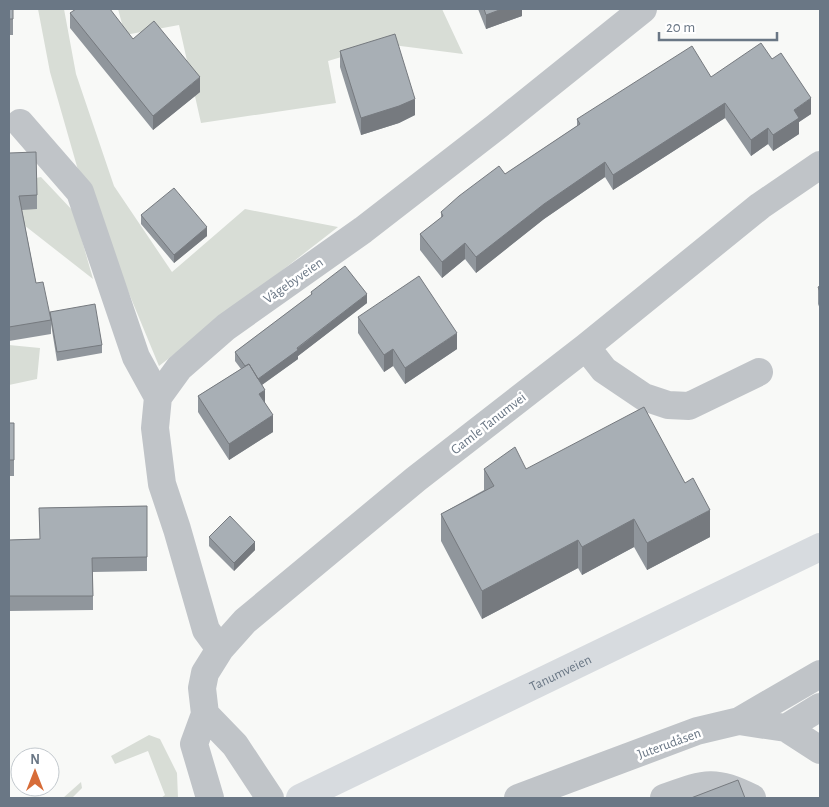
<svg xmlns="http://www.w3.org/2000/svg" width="829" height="807" viewBox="0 0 829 807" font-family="'Alegreya Sans',sans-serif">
  <rect width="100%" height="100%" fill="#f8f9f7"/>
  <path fill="#d8ddd6" d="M38 9H64L76 74 114 186 172 272 245 209 338 227 159 366 78 170 50 72Z
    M118 9H442L463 54 385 44 328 61 336 103 201 123 179 25 125 35Z
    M41 177 74 212 93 279 24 225 9 183Z
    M9 345 40 348 37 379 9 385Z
    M149 735 160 739 177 773 178 798H161L165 795 148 751 115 764 111 756Z
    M81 782 82 788 72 798H63Z"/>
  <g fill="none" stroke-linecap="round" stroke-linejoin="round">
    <path stroke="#c0c4c8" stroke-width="28" d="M20 123 80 192 136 357 158 397
      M586 347 604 370 644 397 668 405 689 406 759 372
      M220 649 206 630 177 529 162 484 155 428 158 397 179 368 226 327 363 230 496 127 643 9
      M205 714 235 745 270 798
      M739 721 820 674
      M786 728 820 707
      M210 798 194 744 205 714 202 688 205 673 220 649 245 621 416 479 586 347 760 206 820 165
      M518 798 697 731 739 721 786 728 820 750
      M664 798C703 784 714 778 752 798"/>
    <path stroke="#d7dbdf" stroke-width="28" id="s1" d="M300 798 820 547"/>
  </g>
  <path fill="#90969c" d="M9 9H13V35H9Z
    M478 9H522V16L486 29Z
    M70 13 133 39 200 92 153 130 70 28Z
    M340 51 415 115 399 123 361 135 340 67Z
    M711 77 811 114 799 122V134L773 151 768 144 751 156 725 118 613 190 605 177 544 219 476 273 465 259 442 278 420 250V234L441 218V212L505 174 577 126V119Z
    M9 153 37 195V209L22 210 36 283 50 317V312L102 345V353L57 361 51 324V334L9 341Z
    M141 215 207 236 174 263 141 224Z
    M820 286V309L818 304V287Z
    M311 292 367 303 298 356V359L262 385 265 403 273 432 229 460 198 412V396L241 369 235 361V352L311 295Z
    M358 317 457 349 405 384 393 366 384 372 358 333Z
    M9 423H14V476H9Z
    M484 469H526L710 537 647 570 634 547 582 575 578 568 482 619 441 541V514L484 490Z
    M147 506V571L93 572V610L9 611V540L40 539 39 508Z
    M209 537 255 550 234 571 209 546Z"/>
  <path fill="#767a7f" d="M502 9H522V16L486 29V15Z
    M200 77V92L153 130V116Z
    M811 98V114L799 122V134L773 151V135L794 110Z
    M415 99V115L399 123 361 135V118Z
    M725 103V118L613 190V175Z
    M768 128V144L751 156V140Z
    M605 162V177L544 219 476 273V257L544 204Z
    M207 227V236L174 263V255Z
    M465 243V259L442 278V262Z
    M367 294V303L298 356V359L256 389V381Z
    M457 333V349L405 384V368Z
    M393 349V366L384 372V355Z
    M265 390V406L259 394Z
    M273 415V432L229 460V444Z
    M710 510V537L647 570V543Z
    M634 519V547L582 575V547Z
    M578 540V568L482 619V591Z
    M255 542V550L234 571V563Z"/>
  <path fill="#a8afb5" stroke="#767a7f" d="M9 9H13V19H9Z
    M76 9H110L133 39 154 21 200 77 153 116 70 13Z
    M484 9H502L486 15Z
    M395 34 415 99 399 106 361 118 340 51Z
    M761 43 772 59 781 53 811 98 794 110 799 118 773 135 768 128 751 140 725 103 613 175 605 162 544 204 476 257 465 243 442 262 420 234 443 216 441 212 459 196 499 166 505 174 580 124 577 119 692 46 711 77Z
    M36 152 37 195 19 196 36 283 43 282 51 320 9 327V153Z
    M174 188 207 227 174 255 141 215Z
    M345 266 367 294 297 348 298 350 258 379 249 364 245 366 235 352 312 294 311 292Z
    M419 276 457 333 405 368 393 349 384 355 358 317Z
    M820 286V292L818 287Z
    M95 304 102 345 57 352 50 312Z
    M249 364 265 390 259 394 273 415 229 444 198 396Z
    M644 407 685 483 693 478 710 510 647 543 634 519 582 547 578 540 482 591 441 514 494 486 484 469 515 447 526 469Z
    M9 423H14V460H9Z
    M147 506V557L92 558 93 596H9V540L40 539 39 508Z
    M230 516 255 542 234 563 209 537Z
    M738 780 745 798H691Z"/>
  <g text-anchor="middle" stroke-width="5" stroke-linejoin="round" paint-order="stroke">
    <g font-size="14" fill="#6a7785" stroke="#fff">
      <text transform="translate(293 280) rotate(-35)" y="5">Vågebyveien</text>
      <text transform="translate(488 423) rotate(-38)" y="5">Gamle Tanumvei</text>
      <text dy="5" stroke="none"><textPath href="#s1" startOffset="289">Tanumveien</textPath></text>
      <text transform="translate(669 743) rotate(-20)" y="5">Juterudåsen</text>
    </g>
  </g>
  <rect width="829" height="807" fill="none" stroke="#6a7785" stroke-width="20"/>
  <g transform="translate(35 772)"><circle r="24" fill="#ffffff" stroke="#c3c9ce"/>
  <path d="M0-4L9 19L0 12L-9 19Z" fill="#d76c38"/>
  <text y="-8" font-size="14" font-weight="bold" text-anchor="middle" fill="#6a7785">N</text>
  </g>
  <path d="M659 32v8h118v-8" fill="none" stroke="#6a7785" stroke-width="2.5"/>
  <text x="666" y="32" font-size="15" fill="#6a7785" stroke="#ffffff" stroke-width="4" paint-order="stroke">20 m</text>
</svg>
